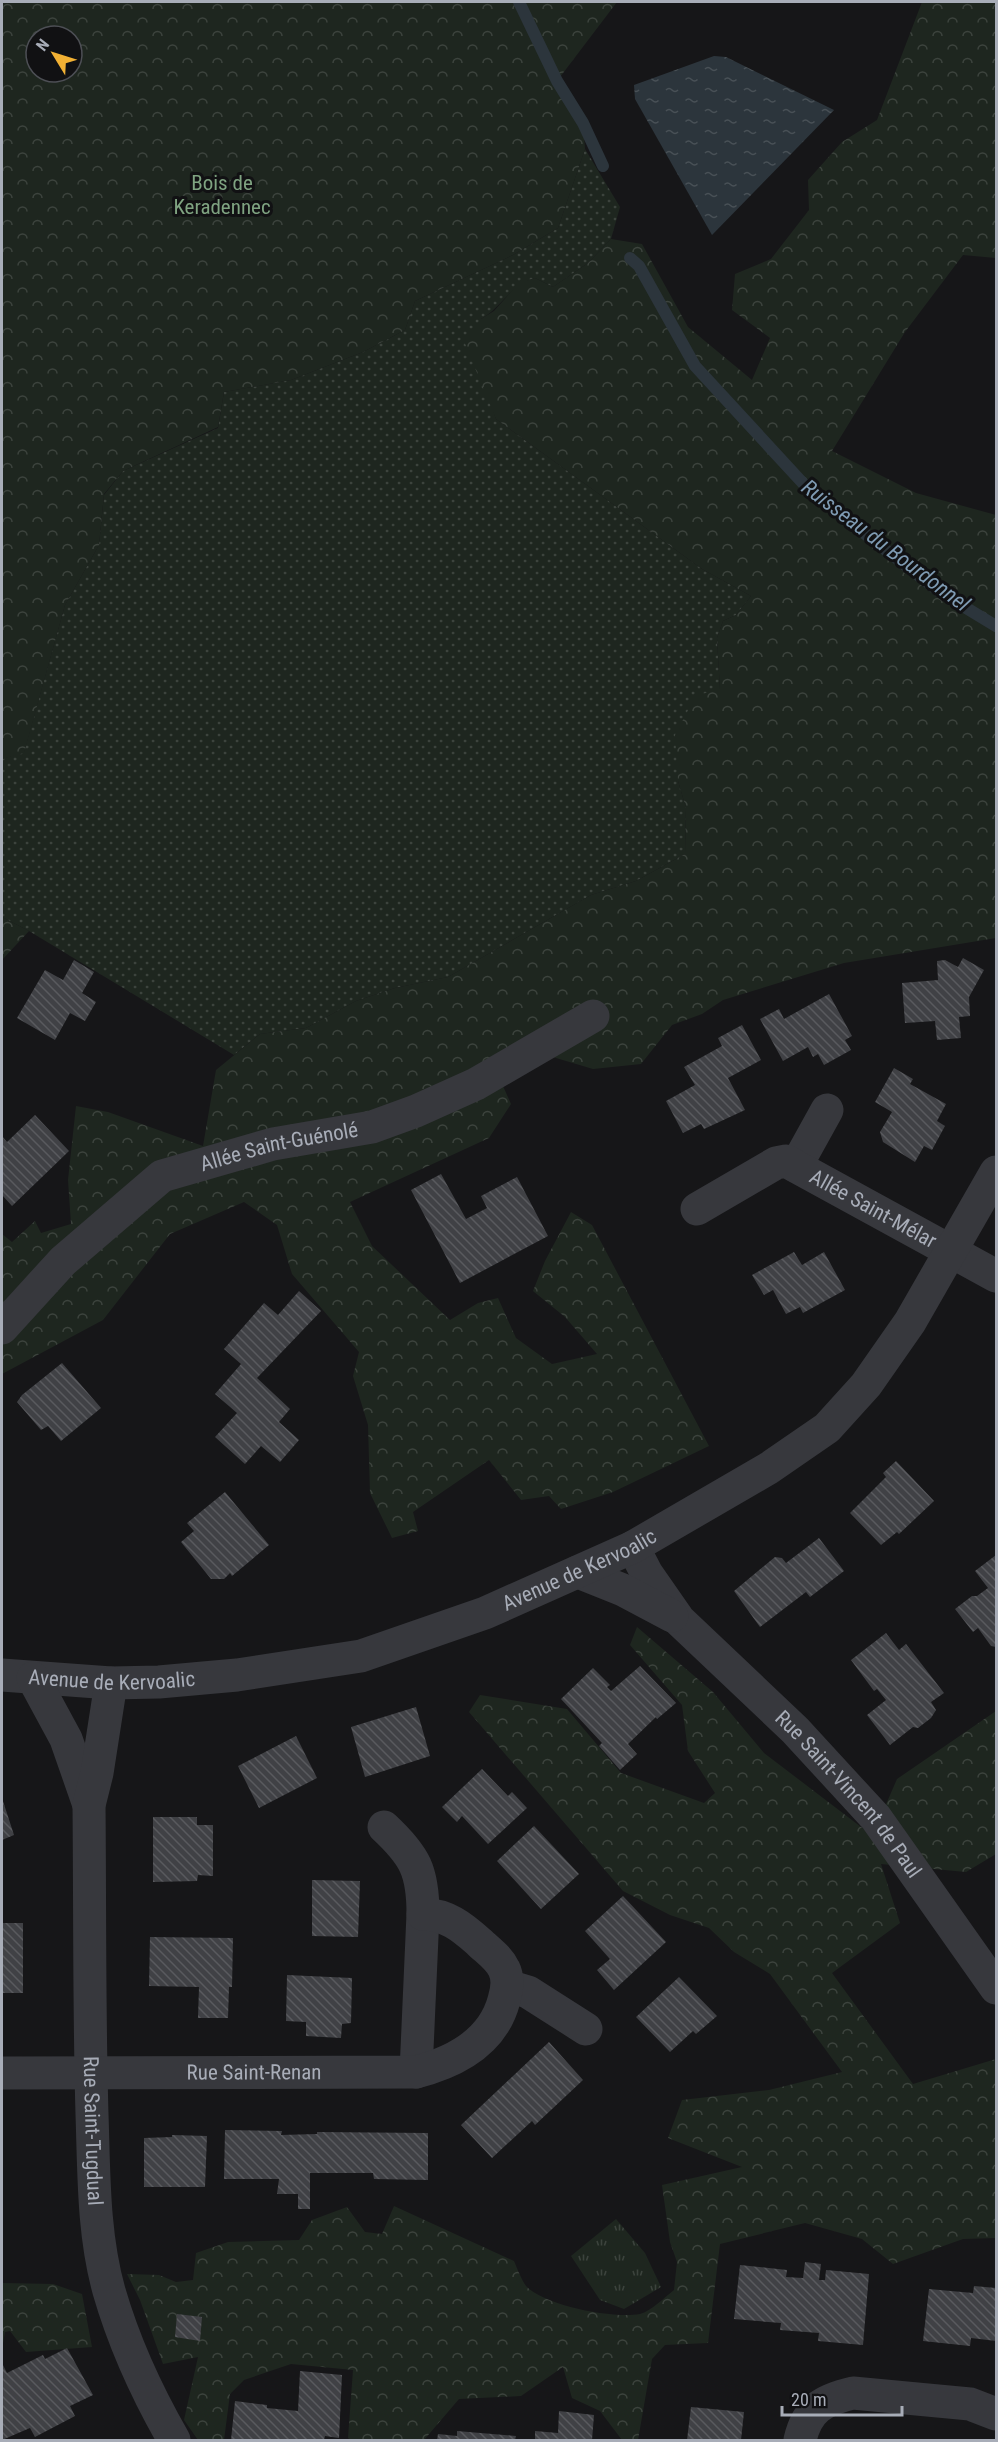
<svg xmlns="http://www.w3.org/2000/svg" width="998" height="2442" viewBox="0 0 998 2442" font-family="'Roboto Condensed',sans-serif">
  <defs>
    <pattern id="grass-dots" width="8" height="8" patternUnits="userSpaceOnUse" patternTransform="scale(1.5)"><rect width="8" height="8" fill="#1e261f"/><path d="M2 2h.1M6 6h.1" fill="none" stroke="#3c433d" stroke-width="1.8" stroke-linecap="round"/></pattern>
    <pattern id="forest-crowns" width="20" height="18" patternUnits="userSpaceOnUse" patternTransform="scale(1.5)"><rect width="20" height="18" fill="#1e261f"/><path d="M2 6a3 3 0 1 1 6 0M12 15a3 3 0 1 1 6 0" fill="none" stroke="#3c433d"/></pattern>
    <pattern id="park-tufts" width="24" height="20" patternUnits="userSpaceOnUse" patternTransform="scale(1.5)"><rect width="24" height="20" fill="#1e261f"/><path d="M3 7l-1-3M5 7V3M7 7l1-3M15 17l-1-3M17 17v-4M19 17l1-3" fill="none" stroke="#3c433d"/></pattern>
    <pattern id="water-ripples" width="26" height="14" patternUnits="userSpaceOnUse" patternTransform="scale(1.5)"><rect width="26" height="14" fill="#2c353c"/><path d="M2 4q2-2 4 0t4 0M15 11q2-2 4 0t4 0" fill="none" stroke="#485056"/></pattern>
    <pattern id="building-back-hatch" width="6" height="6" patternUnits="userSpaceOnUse" patternTransform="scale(1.5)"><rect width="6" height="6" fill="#404145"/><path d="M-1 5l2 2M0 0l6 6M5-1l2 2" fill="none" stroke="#595a5e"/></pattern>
  </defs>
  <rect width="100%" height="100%" fill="#161618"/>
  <path fill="url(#grass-dots)" d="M585 149 620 207 611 239 588 263 553 287 535 278C510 285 503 306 481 319L485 387 496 419 702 569 751 596 736 615 723 621 717 638 720 690 678 781 686 808 685 854 636 881 591 895 448 977 395 988 356 1001 306 1028 260 1034 234 1055 29 931 2 917V759L24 752 65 605 99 545 104 495 123 471 218 428 224 392 291 380 363 352 405 330 415 301 513 255 558 228Z"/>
  <path fill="url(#forest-crowns)" fill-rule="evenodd" d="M2 2H617L557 81 583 123 585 149 558 228 513 255 415 301 405 330 363 352 291 380 224 392 218 427 123 471 104 494 99 545 65 605 24 753 2 759ZM36 36H72V72H36Z
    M922 2H996V258L963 255 905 332 832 451 916 493 996 515V938L844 963 723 1000 702 1014 672 1025 641 1064 593 1069 546 1055 490 1057 511 1104 489 1138 350 1202 372 1246 450 1320 478 1303 498 1298 516 1338 552 1364 597 1354 565 1317 533 1291 545 1261 571 1212 592 1225 709 1446 613 1492 561 1509 549 1496 521 1500 489 1460 413 1512 418 1531 392 1538 370 1493 368 1425 353 1376 359 1352 292 1274 277 1225 244 1202 170 1234 103 1320 2 1374V1234L12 1242 35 1221 41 1233 71 1224 68 1180 76 1106 108 1112 203 1146 216 1070 260 1034 306 1028 356 1001 395 988 448 977 591 895 636 881 685 854 686 808 678 781 675 735 696 695 720 690 717 638 723 621 736 615 751 596 702 569 496 419 464 341 481 319 494 311 519 283 535 278 553 287 588 263 611 239 642 244 688 327 752 380 770 338 732 310 735 274 771 259 809 210 808 180 842 142 877 120Z
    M2 917 29 931 2 960Z
    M637 1627 713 1692 764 1753 865 1830 884 1809 897 1779 996 1711V1854L966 1872 881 1864 900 1923 832 1973 913 2084 996 2059V2238L963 2239 893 2264 862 2239 805 2223 720 2244 708 2343 665 2345 652 2359 638 2440H622L600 2411 572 2398 563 2367 521 2396 459 2399 424 2440H351L348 2438 353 2370 291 2364 244 2380 230 2394 224 2440H198L184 2420 198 2357 163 2364 140 2300 127 2274 159 2275 176 2282 193 2280 196 2253 228 2242 299 2240 312 2220 347 2207 365 2232 382 2234 394 2206 514 2261C517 2268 521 2279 526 2286 545 2306 614 2319 640 2314 651 2311 665 2297 674 2290L677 2262 670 2242 662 2185 742 2167 668 2138 682 2100 769 2090 842 2072 770 1974 734 1952 709 1928 670 1915 623 1891 469 1712 480 1695 567 1709 621 1773 704 1803 715 1793 688 1751 682 1705 630 1645Z
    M2 2283 53 2284 82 2294 92 2347 26 2352 10 2331 5 2332 2 2349Z"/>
  <path fill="url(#park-tufts)" d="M616 2219 645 2253 661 2287 624 2309 600 2300 571 2256Z"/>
  <path fill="url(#water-ripples)" d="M714 56 726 57 834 110 712 235 635 99 634 85Z"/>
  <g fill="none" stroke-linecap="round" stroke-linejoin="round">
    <path stroke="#2c353c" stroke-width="12" d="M519 2 557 81 583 123 603 166
      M630 258 639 266 695 366 811 492 940 592 996 626"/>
  </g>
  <path fill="url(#building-back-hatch)" d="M963 958 984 970 969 997 970 1016 959 1017 961 1038 937 1040 935 1021 905 1023 902 983 938 980 937 961 945 960 958 967Z
    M74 960 94 972 82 993 96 1002 85 1021 70 1013 55 1040 17 1018 45 970 63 980Z
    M829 994 852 1036 845 1040 851 1050 824 1065 818 1054 813 1057 808 1047 783 1061 760 1019 779 1009 784 1019Z
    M742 1025 761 1060 728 1078 745 1110 704 1129 701 1124 683 1133 666 1101 695 1085 684 1067 722 1046 718 1038Z
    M894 1068 913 1079 910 1084 946 1104 937 1121 945 1126 932 1150 924 1146 915 1162 883 1142 880 1132 892 1112 875 1102Z
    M35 1115 69 1151 12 1206 2 1195V1136L7 1142Z
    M441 1174 466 1219 487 1208 481 1196 517 1177 548 1236 460 1283 411 1190Z
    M794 1252 802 1265 824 1252 845 1290 803 1313 800 1307 786 1314 773 1290 764 1295 752 1275Z
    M299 1291 321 1311 257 1378 290 1409 279 1422 299 1440 280 1462 261 1446 245 1464 215 1437 237 1413 215 1394 241 1364 224 1349 264 1303 278 1315Z
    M62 1363 101 1408 61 1441 48 1426 41 1430 17 1402 22 1395Z
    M896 1461 934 1501 899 1534 897 1532 881 1545 850 1513 886 1477 883 1473Z
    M225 1492 269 1545 232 1576 230 1573 224 1579H211L181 1542 194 1531 187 1523Z
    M819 1538 844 1571 810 1597 806 1592 760 1627 734 1591 775 1557 782 1558 786 1563Z
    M996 1555V1647L991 1646 978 1628 973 1632 955 1609 972 1596H977L988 1588 975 1571Z
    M886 1633 899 1650 906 1644 944 1693 931 1702 936 1710 931 1718 918 1728 913 1727 890 1745 867 1715 886 1700 877 1689 874 1691 851 1660Z
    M640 1666 676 1703 657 1719 656 1717 628 1744 637 1754 620 1770 599 1746 602 1743 561 1699 593 1668 610 1685 607 1687 611 1691Z
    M416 1707 430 1756 365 1777 351 1727Z
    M296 1736 317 1778 259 1808 238 1766Z
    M482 1769 508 1796 512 1792 527 1808 488 1844 462 1816 457 1822 442 1807Z
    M2 1798 14 1835 2 1840Z
    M153 1817H197V1825H213V1876L198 1875 197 1881 153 1882Z
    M534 1826 579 1874 541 1909 497 1861Z
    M312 1880 360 1881 358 1937 312 1936Z
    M623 1896 666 1942 614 1990 597 1970 610 1959 585 1931Z
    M2 1923H23V1993H2Z
    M150 1937 233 1938 232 1987H229L228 2018H198L199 1987 149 1986Z
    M287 1975 352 1978 351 2023 342 2024 341 2038 306 2036V2022L286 2021Z
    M679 1977 717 2016 696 2034 693 2031 670 2052 636 2017Z
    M549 2042 583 2080 535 2125 532 2121 492 2158 461 2125Z
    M225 2130 282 2131 281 2135 317 2134V2132L428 2133V2180L374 2179 373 2173H310V2209H298V2194H277L279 2179H224Z
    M172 2135 207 2136 205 2187H144V2138L172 2137Z
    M805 2262 821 2264 819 2280H825L826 2270 869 2274 863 2345 818 2341 819 2333 780 2330 781 2323 734 2319 740 2265 787 2270 786 2277 803 2278Z
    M974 2286 996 2288V2341L971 2338 970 2346 923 2341 929 2289 973 2293Z
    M177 2314 202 2317 200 2341 175 2337Z
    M67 2348 93 2395 70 2406 75 2416 35 2437 30 2428 2 2440V2363L7 2373 43 2355 45 2359Z
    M300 2371 342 2375 339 2438 325 2436 324 2440H231L235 2401 267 2405V2408L298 2411Z
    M691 2407 744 2412 741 2440H687Z
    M559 2411 594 2415 592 2440H535V2431L558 2433Z
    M457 2431 516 2436 515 2440H437L438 2434 457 2436Z"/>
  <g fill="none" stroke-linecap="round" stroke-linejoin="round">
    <g stroke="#37383d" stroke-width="33">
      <path d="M796 1166 827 1110"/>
      <path id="s1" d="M697 1209 776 1163 786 1161 996 1276"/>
      <path id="s2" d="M2 1328 63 1261 162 1176 273 1144 372 1127 416 1111 476 1084 593 1016"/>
      <path id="s3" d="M633 1547 647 1574 679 1620 795 1730 876 1818 996 1988"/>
      <path d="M578 1572 623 1590 672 1616"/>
      <path id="s4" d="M2 1675 111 1683 159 1682 237 1675 361 1656 485 1613 633 1547 769 1468 827 1428 866 1385 910 1322 996 1172"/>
      <path d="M33 1678 66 1739 89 1805"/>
      <path id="s5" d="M111 1683 97 1773 89 1805C90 1908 89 2011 92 2114 94 2173 93 2234 109 2291 124 2343 147 2393 174 2440"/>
      <path d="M508 1986 528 1992 586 2029"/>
      <path d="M416 2072 423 1914"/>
      <path id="s6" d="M2 2073 416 2072C455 2062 493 2042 504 2000 507 1990 509 1979 504 1969 499 1958 487 1950 479 1942 461 1926 447 1915 423 1914 423 1871 415 1856 384 1827"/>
      <path d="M800 2440C807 2409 823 2400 853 2393L970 2404 996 2414"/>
    </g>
  </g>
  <g text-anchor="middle" stroke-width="6" stroke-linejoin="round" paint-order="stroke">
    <g font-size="21" fill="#7fa381" stroke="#111113">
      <text x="222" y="190">Bois de<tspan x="222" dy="24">Keradennec</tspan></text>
    </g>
    <g font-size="21" fill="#a8adb8" stroke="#111113">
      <text dy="7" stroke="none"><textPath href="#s2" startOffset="342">Allée Saint-Guénolé</textPath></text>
      <text dy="7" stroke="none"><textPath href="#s1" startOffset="201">Allée Saint-Mélar</textPath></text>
      <text dy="7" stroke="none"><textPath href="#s4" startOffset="596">Avenue de Kervoalic</textPath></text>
      <text dy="7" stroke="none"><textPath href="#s4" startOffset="110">Avenue de Kervoalic</textPath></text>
      <text dy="7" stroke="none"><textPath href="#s3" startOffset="330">Rue Saint-Vincent de Paul</textPath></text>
      <text dy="7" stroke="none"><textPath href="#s6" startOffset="252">Rue Saint-Renan</textPath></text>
      <text dy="7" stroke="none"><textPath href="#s5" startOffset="450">Rue Saint-Tugdual</textPath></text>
    </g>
    <g font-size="22" font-style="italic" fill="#7f9bb3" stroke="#111113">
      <text transform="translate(886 545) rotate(37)" y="8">Ruisseau du Bourdonnel</text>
    </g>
  </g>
  <rect width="998" height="2442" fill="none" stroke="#a8adb8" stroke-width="6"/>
  <g transform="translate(54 54) rotate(308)"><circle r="28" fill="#111113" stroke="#4d4f55" stroke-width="1.5"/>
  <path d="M0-4.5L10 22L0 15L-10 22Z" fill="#f2b134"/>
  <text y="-9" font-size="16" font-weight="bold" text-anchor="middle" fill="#a8adb8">N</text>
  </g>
  <path d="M782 2406v9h120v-9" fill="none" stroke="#a8adb8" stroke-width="3"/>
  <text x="791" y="2406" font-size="18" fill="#a8adb8" stroke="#111113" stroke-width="4.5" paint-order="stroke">20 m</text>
</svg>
